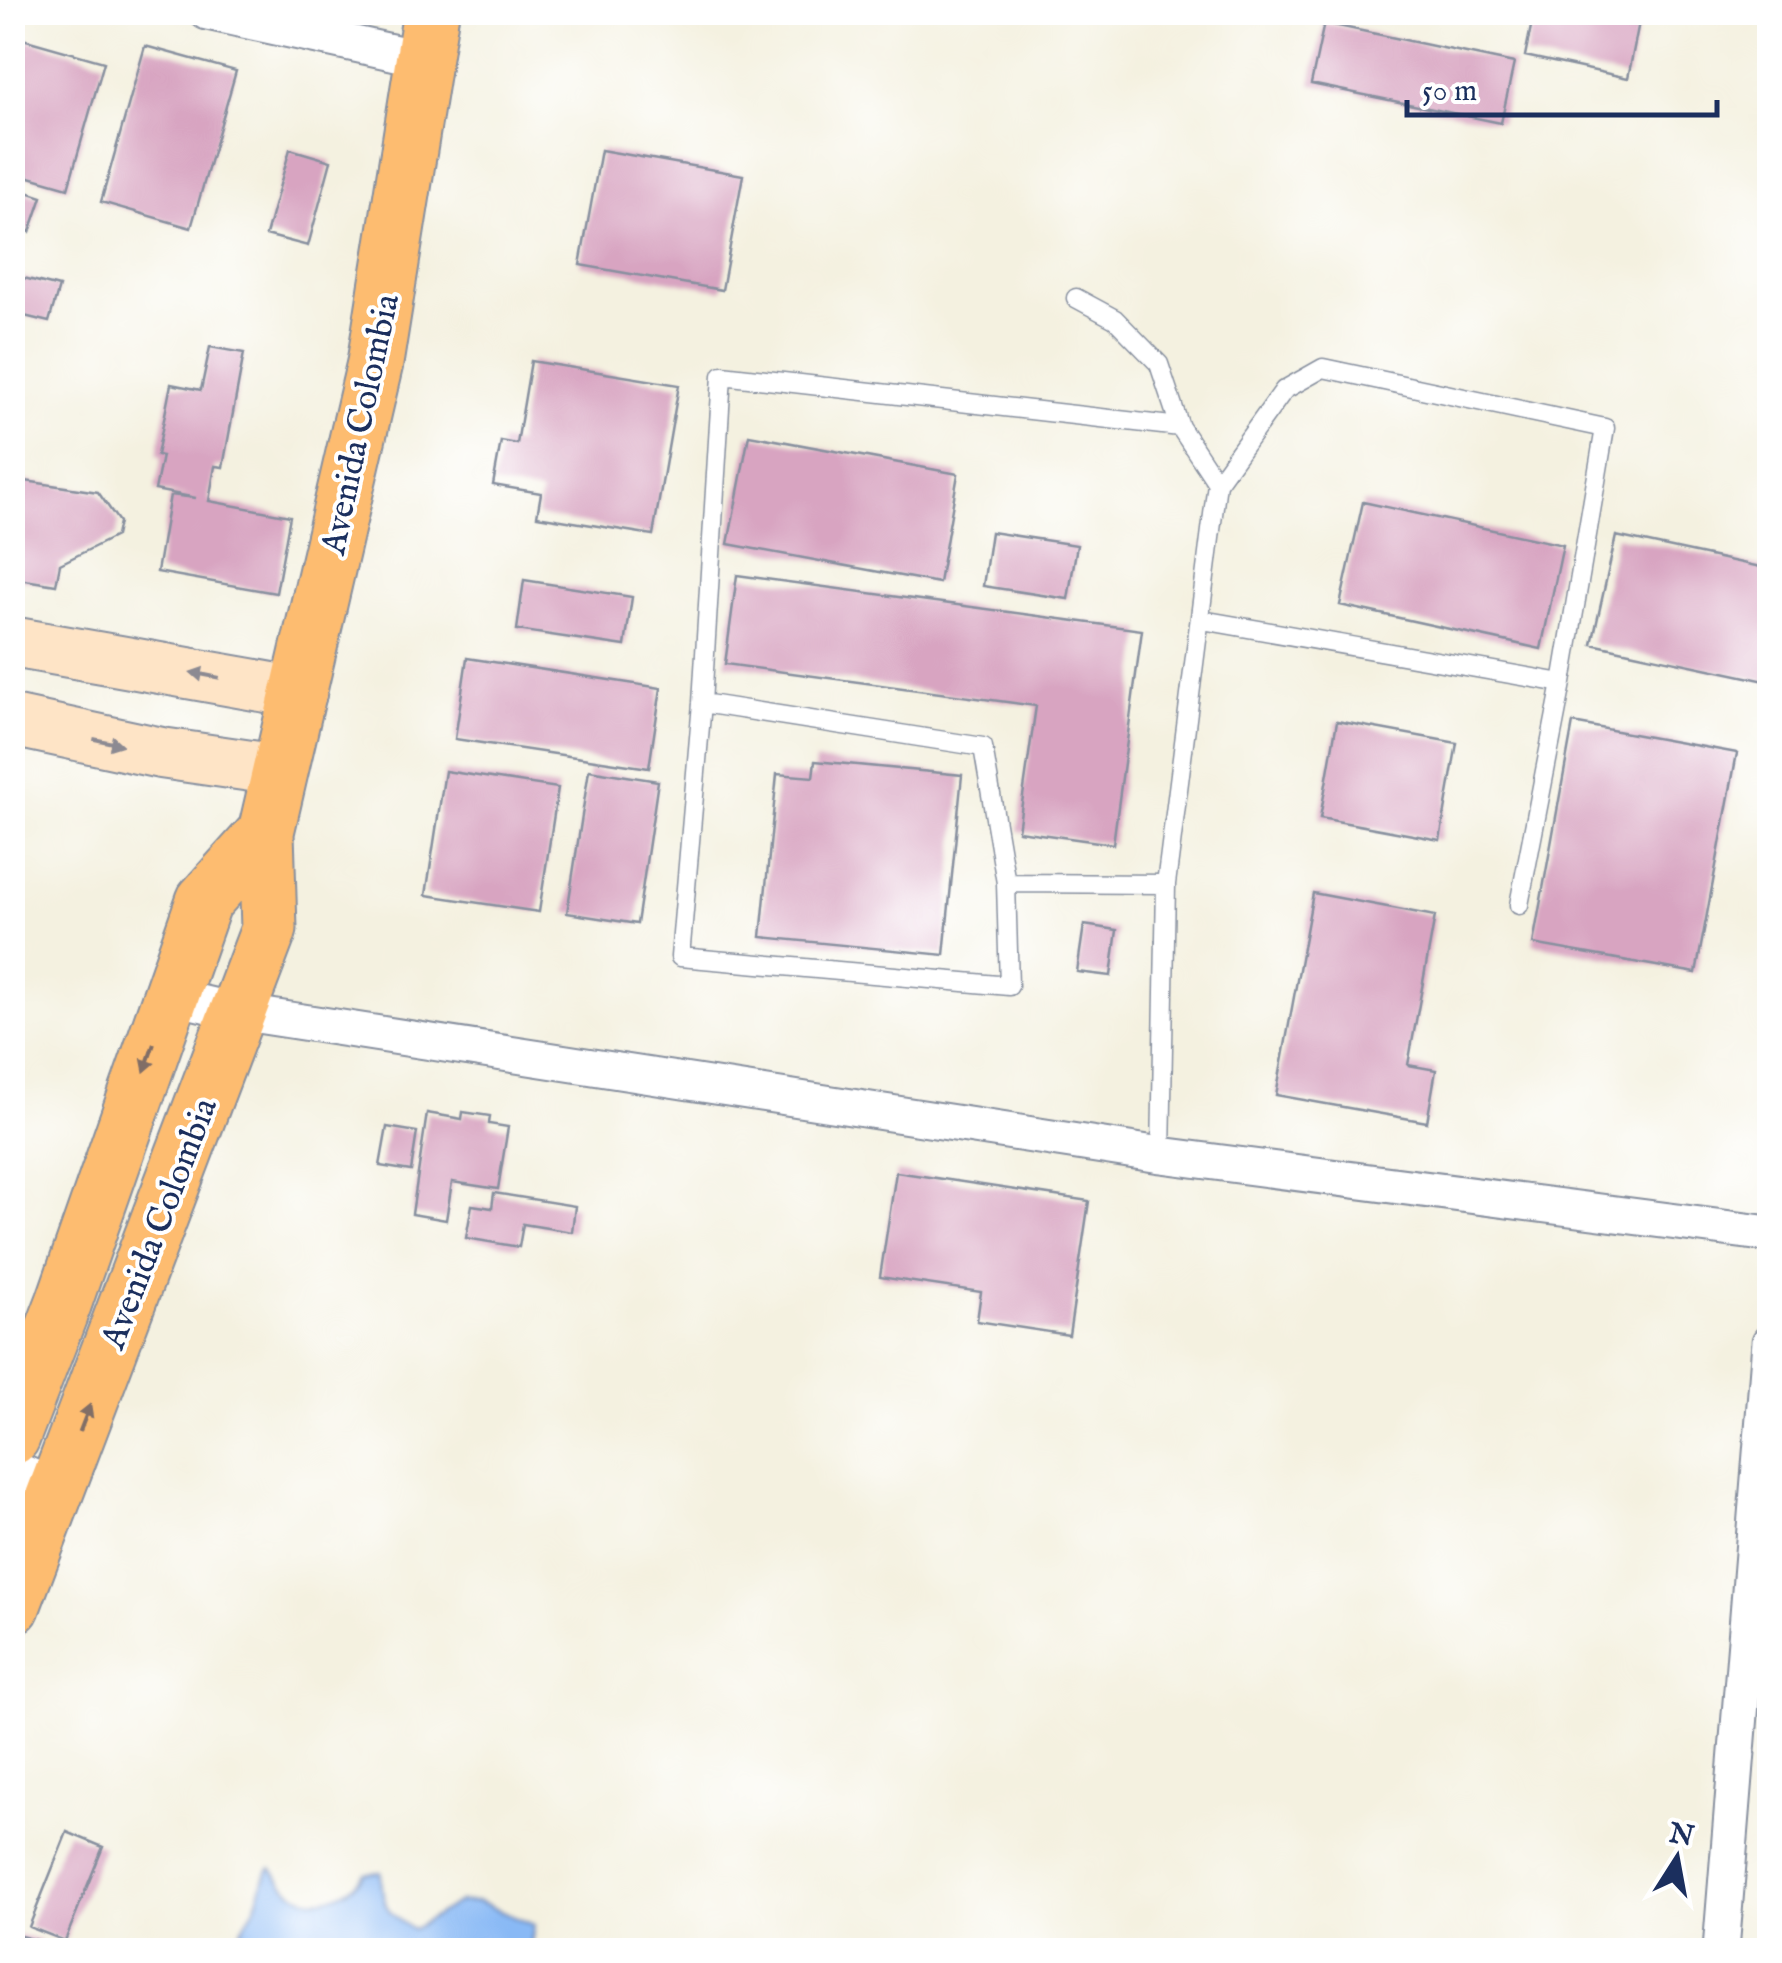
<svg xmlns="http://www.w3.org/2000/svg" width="1782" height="1963" viewBox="0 0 1782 1963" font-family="'IM FELL English',serif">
  <rect width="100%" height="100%" fill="#fff"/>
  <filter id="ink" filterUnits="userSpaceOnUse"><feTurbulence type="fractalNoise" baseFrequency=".01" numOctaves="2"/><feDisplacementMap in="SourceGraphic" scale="20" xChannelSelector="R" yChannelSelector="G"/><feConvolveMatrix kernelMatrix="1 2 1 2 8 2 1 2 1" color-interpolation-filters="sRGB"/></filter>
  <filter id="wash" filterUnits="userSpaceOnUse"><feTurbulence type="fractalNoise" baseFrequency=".0048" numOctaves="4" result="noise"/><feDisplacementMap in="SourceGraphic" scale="40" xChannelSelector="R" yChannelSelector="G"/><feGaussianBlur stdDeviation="2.25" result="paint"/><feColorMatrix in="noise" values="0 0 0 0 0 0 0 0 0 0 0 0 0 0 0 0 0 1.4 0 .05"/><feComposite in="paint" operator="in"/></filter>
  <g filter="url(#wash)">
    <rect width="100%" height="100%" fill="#f4f1e0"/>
    <path fill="#89b9f5" stroke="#5274aa" stroke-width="2.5" d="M271 1868C277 1875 286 1889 294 1893 318 1908 351 1895 365 1873L381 1872C382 1903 385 1914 413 1929L459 1902H478L534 1925 530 1950H295L293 1946 278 1950 247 1942 241 1930 255 1908 267 1872Z"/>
    <g id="blocks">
      <path fill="#d8a4c1" d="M1534 12H1641L1628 78 1525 56Z
        M1324 23 1514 63 1501 123 1311 84Z
        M12 36 104 62 68 188 12 172Z
        M145 46 236 71 191 228 101 202Z
        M290 149 331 161 308 246 266 235Z
        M601 150 743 175 722 290 580 265Z
        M12 187 42 197 30 232 12 226Z
        M12 275 59 287 49 322 12 313Z
        M210 347 244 353 223 467 215 466 209 501 290 516 276 593 157 572 170 495 196 498 155 490 162 456 157 455 171 384 201 390Z
        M531 361 679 385 653 535 537 516 541 493 493 485 501 441 517 444Z
        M749 435 958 474 939 583 728 544Z
        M12 479 98 492 119 522 116 536 60 564 56 585 12 578Z
        M1363 502 1563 545 1541 649 1340 605Z
        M991 532 1077 545 1068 599 983 586Z
        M1616 536 1770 569V682L1592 644Z
        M737 575 1142 630 1113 844 1018 831 1036 706 725 664Z
        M524 580 632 597 625 646 517 630Z
        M467 658 661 688 649 768 455 739Z
        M1337 721 1457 743 1440 840 1320 818Z
        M1573 723 1737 753 1696 973 1533 944Z
        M815 761 962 775 944 955 761 937 777 774 813 777Z
        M589 770 658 781 637 924 567 913Z
        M445 771 558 788 539 912 426 895Z
        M1313 893 1435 916 1408 1065 1436 1070 1427 1122 1276 1095Z
        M1084 925 1117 930 1111 976 1077 972Z
        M463 1112 490 1116 489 1124 508 1127 498 1189 452 1182 446 1220 412 1214 427 1113 462 1119Z
        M387 1127 417 1132 411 1171 380 1166Z
        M896 1172 1089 1201 1069 1335 977 1321 981 1292 880 1277Z
        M494 1193 575 1206 572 1232 523 1224 519 1247 466 1238 472 1205 492 1208Z
        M67 1832 103 1847 65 1941 29 1927Z
        M12 1934 41 1941 39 1950H12Z"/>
    </g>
  </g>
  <g filter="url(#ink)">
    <use href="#blocks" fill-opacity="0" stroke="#88909f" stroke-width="2.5"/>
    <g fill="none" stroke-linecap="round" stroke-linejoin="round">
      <g stroke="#88909f" stroke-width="21">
        <path id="service" d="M1076 298 1115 319 1159 364 1180 427
          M1202 620 1562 683 1605 428 1323 368 1284 390 1217 483
          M702 703 983 747 1006 883 1166 884
          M1006 883 1009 986 680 957 702 703 722 375 1180 427 1217 483 1166 884 1161 1155
          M1519 905 1562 683"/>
      </g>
      <g stroke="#88909f" stroke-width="39">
        <path id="minor" d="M207 12 424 59
          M170 996 238 1012 1161 1155 1770 1234
          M12 1468 58 1489
          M1721 1950 1770 1342"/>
      </g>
      <g stroke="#88909f" stroke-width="54">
        <path id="secondary" d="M12 642 301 693
          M12 721 161 753 279 770"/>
      </g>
      <g stroke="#88909f" stroke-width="59">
        <path id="primary" d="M12 1437 64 1302 204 901 266 832
          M12 1607 269 929 266 832 375 363 431 12"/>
      </g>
      <use href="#service" stroke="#fff" stroke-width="18"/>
      <use href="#minor" stroke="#fff" stroke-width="35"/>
      <use href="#secondary" stroke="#fee4c6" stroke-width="50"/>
      <use href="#primary" stroke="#fdbc70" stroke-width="55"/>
    </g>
    <defs><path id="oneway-solid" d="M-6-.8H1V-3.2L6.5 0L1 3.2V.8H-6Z" transform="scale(2.5)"/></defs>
    <g fill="#8c8a92">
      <use href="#oneway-solid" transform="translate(205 675) rotate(-169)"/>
      <use href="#oneway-solid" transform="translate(108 742) rotate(12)"/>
    </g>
    <g fill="#816e66">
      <use href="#oneway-solid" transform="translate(149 1058) rotate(109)"/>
      <use href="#oneway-solid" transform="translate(85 1418) rotate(-69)"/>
    </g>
  </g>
  <g text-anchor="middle" stroke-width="8" stroke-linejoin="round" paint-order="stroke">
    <g font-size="35" fill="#1b2f5e" stroke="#fff">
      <text transform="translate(359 424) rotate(-78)" y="12">Avenida Colombia</text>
      <text transform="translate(158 1223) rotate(-69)" y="12">Avenida Colombia</text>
    </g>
  </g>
  <rect width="1782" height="1963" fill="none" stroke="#fff" stroke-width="50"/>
  <g transform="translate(1677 1858) rotate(11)" stroke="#ffffff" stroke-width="8" paint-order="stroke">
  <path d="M0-8L18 38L0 25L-18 38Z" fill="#1b2f5e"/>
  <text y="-15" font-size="28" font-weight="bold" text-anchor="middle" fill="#1b2f5e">N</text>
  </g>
  <path d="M1407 100v15h310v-15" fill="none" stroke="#1b2f5e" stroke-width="5"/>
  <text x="1422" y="100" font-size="30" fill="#1b2f5e" stroke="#ffffff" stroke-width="8" paint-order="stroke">50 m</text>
</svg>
